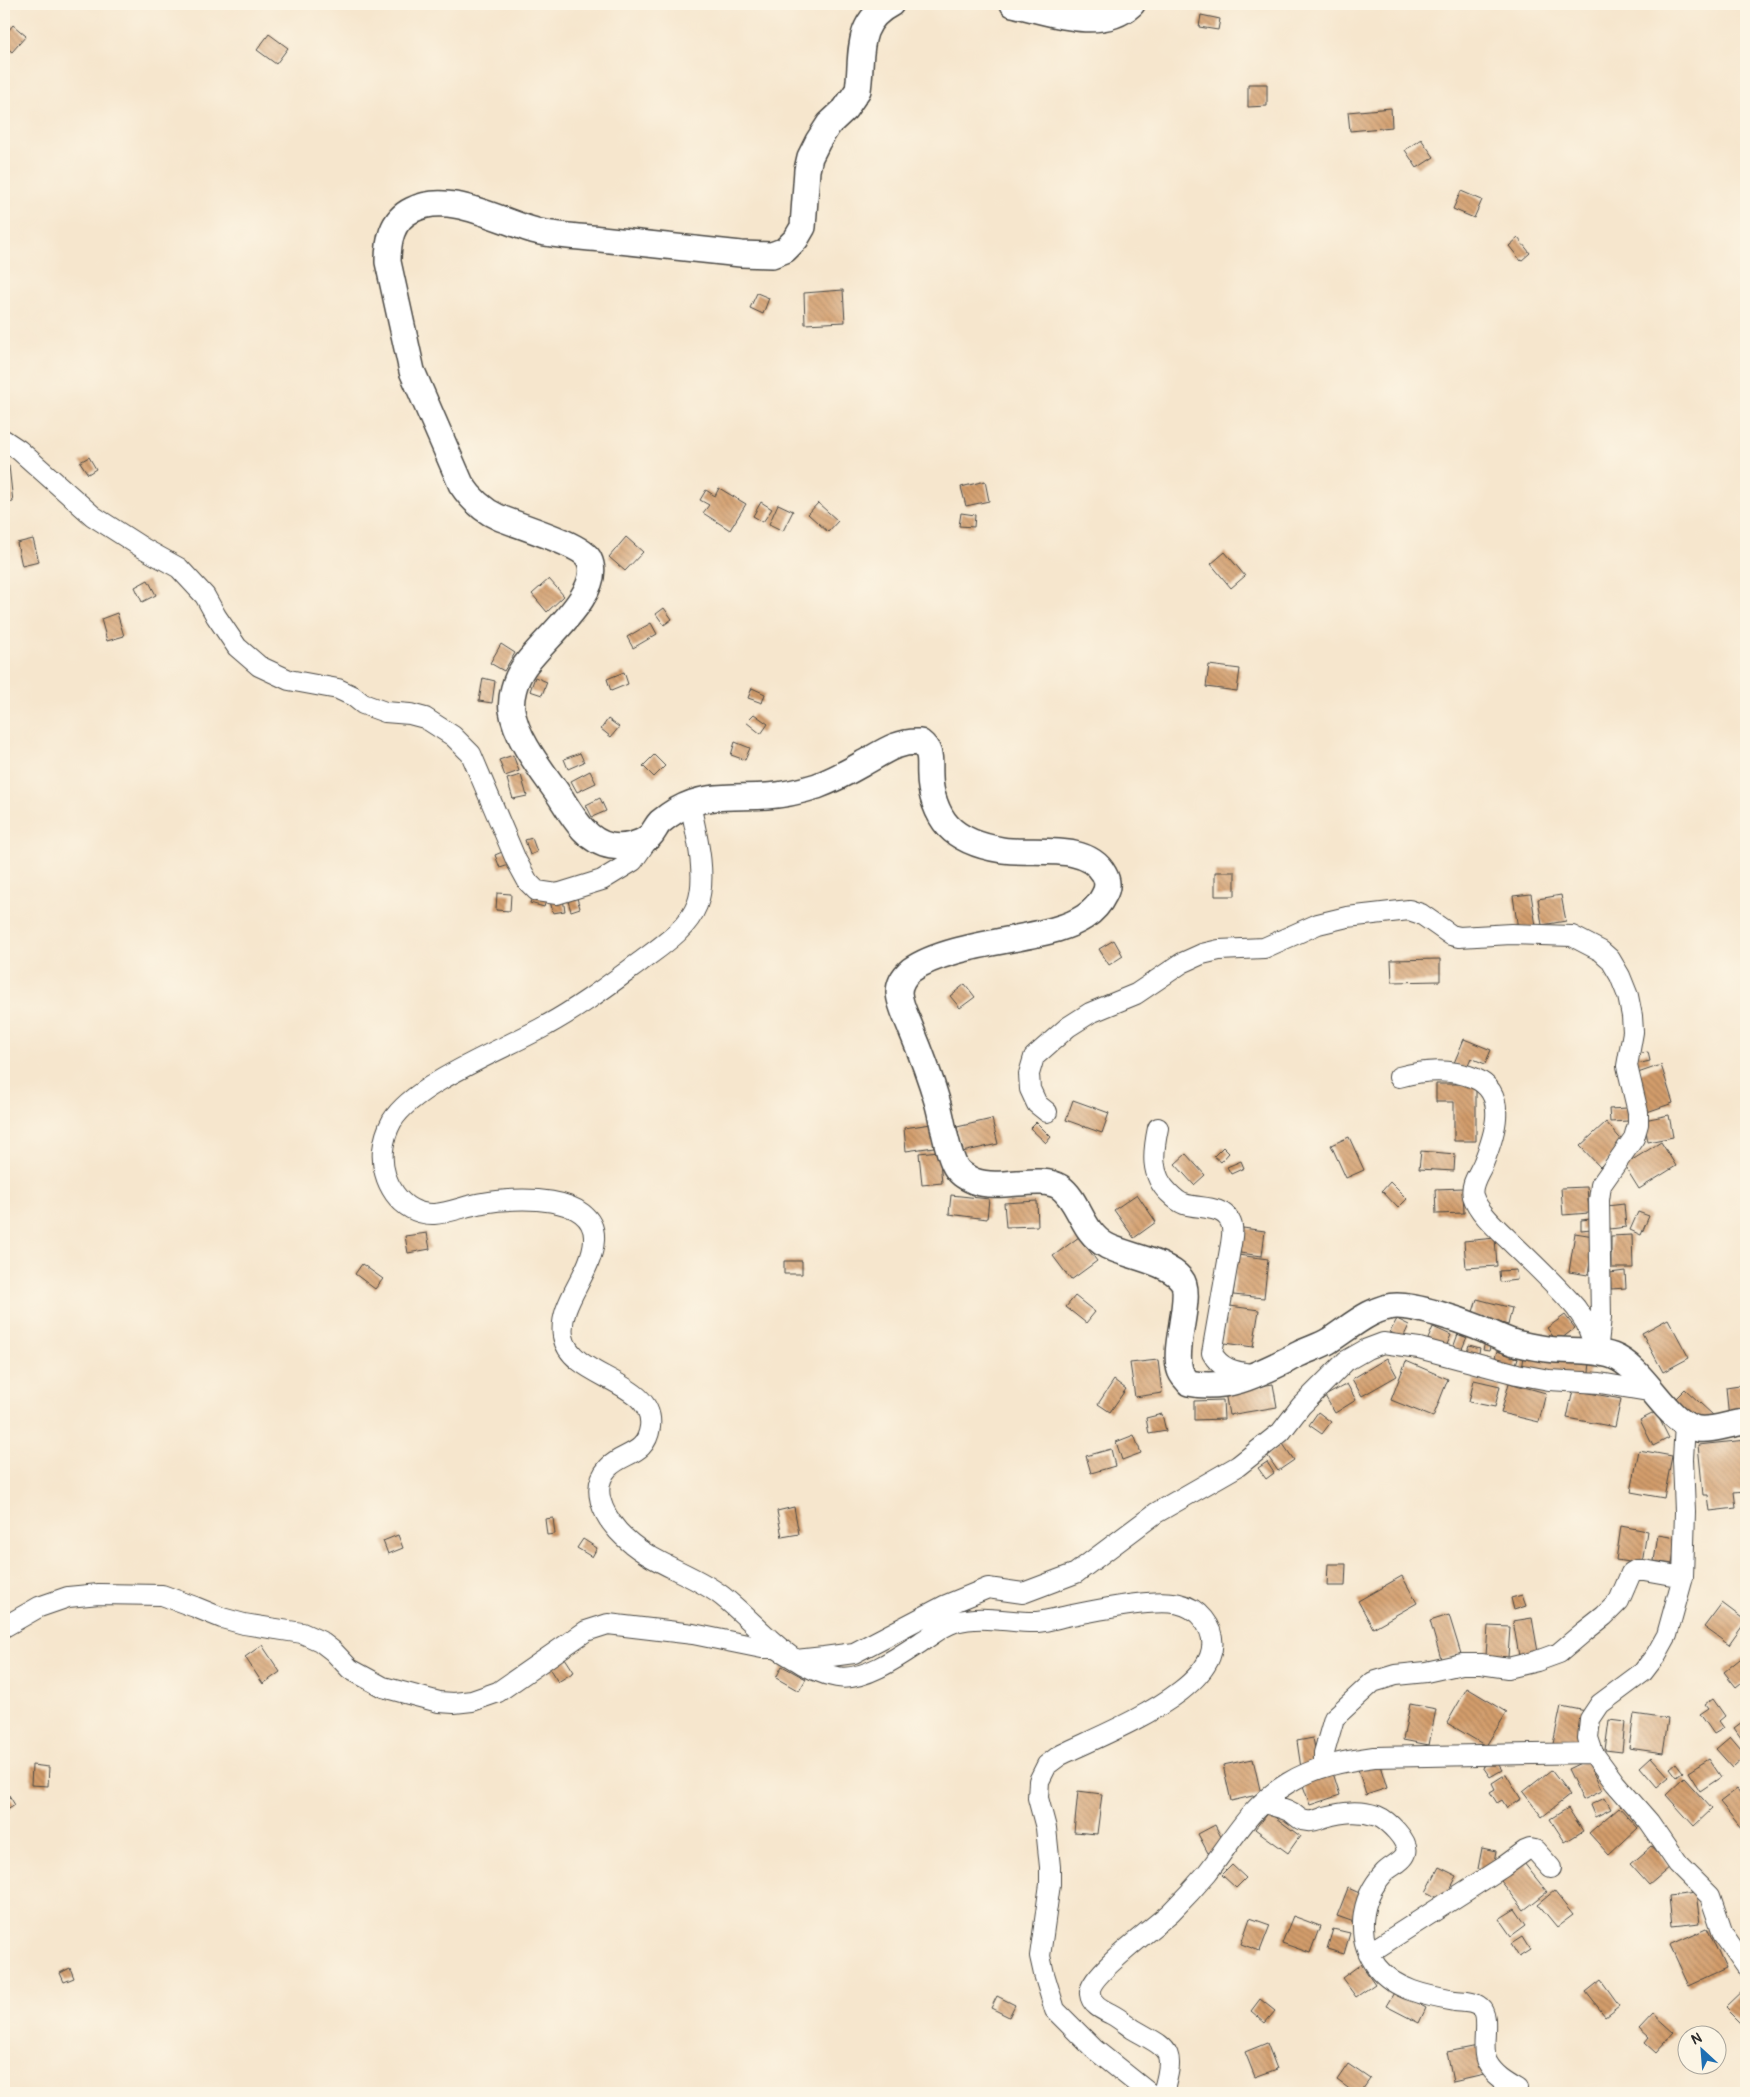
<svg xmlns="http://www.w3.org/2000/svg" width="1750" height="2097" viewBox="0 0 1750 2097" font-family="Pangolin,sans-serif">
  <defs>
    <pattern id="building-back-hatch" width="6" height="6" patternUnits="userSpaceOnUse" patternTransform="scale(1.25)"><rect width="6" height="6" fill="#d39d6c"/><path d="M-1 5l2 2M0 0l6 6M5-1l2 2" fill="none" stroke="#ab8059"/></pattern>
  </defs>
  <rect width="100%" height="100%" fill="#fcf5e5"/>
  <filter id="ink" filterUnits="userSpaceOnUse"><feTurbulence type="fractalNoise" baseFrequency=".02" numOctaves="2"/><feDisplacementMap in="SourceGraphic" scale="10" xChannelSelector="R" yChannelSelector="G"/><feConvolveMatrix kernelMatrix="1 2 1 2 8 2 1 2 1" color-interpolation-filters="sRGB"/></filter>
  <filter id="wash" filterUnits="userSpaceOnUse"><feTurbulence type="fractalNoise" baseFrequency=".0096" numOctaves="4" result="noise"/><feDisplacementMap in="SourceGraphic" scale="20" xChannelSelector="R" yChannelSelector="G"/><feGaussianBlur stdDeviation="1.12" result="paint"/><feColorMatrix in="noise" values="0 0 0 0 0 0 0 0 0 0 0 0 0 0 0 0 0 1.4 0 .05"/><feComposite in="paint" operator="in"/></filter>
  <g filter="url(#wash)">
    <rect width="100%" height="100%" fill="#f6e6cd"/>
    <g id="blocks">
      <path fill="url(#building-back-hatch)" d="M1201 15 1220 19 1218 30 1199 27Z
        M13 25 26 36 12 52 4 45V36Z
        M269 34 288 48 276 64 257 50Z
        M1248 84H1267V106L1248 107Z
        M1391 108 1392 127 1350 131 1348 112Z
        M1421 139 1434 157 1417 168 1405 150Z
        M1461 191 1482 200 1474 218 1453 209Z
        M1518 238 1530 253 1521 261 1509 246Z
        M843 290 845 322 805 324 804 293Z
        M757 293 769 298 763 314 750 308Z
        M89 457 96 469 88 474 80 462Z
        M4 466H9L13 502 4 503Z
        M985 481 989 501 966 506 961 487Z
        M719 488 746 504 730 530 703 513 709 505 700 500 706 490 715 496Z
        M761 502 772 509 763 522 753 516Z
        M818 503 838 521 828 532 808 514Z
        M778 504 793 511 783 531 769 524Z
        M961 513 975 515 974 527 959 526Z
        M626 537 643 552 625 571 609 557Z
        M33 539 39 562 22 566 17 543Z
        M1225 552 1245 576 1231 588 1211 564Z
        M549 579 564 596 547 612 532 594Z
        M148 580 156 595 142 602 135 587Z
        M664 608 672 619 664 625 656 614Z
        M117 613 124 636 107 641 101 619Z
        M651 623 657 634 633 648 627 637Z
        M501 644 515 653 504 671 490 663Z
        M1209 665 1240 669 1237 691 1206 687Z
        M624 672 628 684 611 691 607 679Z
        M535 677 547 682 542 695 530 691Z
        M483 678 495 681 492 703 479 701Z
        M752 688 765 694 762 703 748 698Z
        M754 714 768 724 761 734 746 722Z
        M608 719 619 727 611 737 601 729Z
        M735 742 750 748 745 760 731 755Z
        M580 753 584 762 568 769 564 759Z
        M513 755 519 771 505 776 499 760Z
        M654 755 665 766 654 777 643 766Z
        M590 771 596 783 577 792 571 781Z
        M521 775 527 796 513 799 507 779Z
        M600 798 606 811 592 817 586 805Z
        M532 838 537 852 530 855 525 840Z
        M507 850 512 864 500 868 495 855Z
        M1215 872H1235V896H1215Z
        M497 893 511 894 510 911 496 910Z
        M1531 894 1536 926 1518 929 1513 896Z
        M533 895 547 898 544 907 530 903Z
        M576 895 580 908 571 911 567 898Z
        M1561 895 1566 921 1542 925 1538 899Z
        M563 899 565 911 553 913 550 901Z
        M1114 940 1123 956 1109 965 1099 949Z
        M1440 959V981L1392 982 1391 960Z
        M965 984 975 997 960 1008 950 996Z
        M1464 1039 1491 1050 1485 1064 1471 1058 1466 1069 1454 1063Z
        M1648 1052 1650 1061 1637 1064 1635 1054Z
        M1661 1065 1673 1103 1647 1112 1635 1074Z
        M1436 1084H1476V1141H1454V1102H1436Z
        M1073 1100 1109 1113 1102 1133 1066 1120Z
        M1627 1108 1628 1121 1610 1122 1609 1109Z
        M1669 1115 1673 1137 1648 1142 1644 1120Z
        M992 1119 998 1144 962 1152 957 1127Z
        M1036 1122 1051 1137 1046 1143 1030 1128Z
        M1606 1122 1625 1144 1600 1167 1580 1146Z
        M931 1124 934 1147 906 1151 904 1128Z
        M1349 1137 1364 1170 1346 1178 1331 1145Z
        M1661 1142 1676 1166 1639 1189 1624 1165Z
        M1223 1147 1229 1153 1221 1162 1214 1156Z
        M939 1151 942 1183 922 1185 919 1153Z
        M1421 1151 1455 1154 1454 1171 1419 1169Z
        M1186 1154 1205 1175 1194 1185 1175 1164Z
        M1241 1161 1244 1168 1231 1174 1227 1167Z
        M1390 1182 1407 1199 1398 1208 1382 1191Z
        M1587 1187 1589 1213 1563 1215 1561 1188Z
        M1463 1188 1464 1213 1436 1214 1435 1189Z
        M1137 1194 1156 1222 1134 1238 1114 1210Z
        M951 1195 989 1199 987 1219 949 1214Z
        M1037 1201 1038 1226 1006 1227 1004 1203Z
        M1624 1204 1626 1227 1610 1229 1607 1206Z
        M1638 1212 1649 1216 1641 1235 1630 1230Z
        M1591 1219V1229L1581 1230V1220Z
        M1243 1228 1265 1231 1262 1256 1240 1253Z
        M427 1233 430 1249 408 1253 405 1236Z
        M1575 1233 1594 1236 1588 1275 1569 1272Z
        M1632 1235 1633 1268H1611V1236Z
        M1079 1237 1097 1261 1071 1280 1053 1256Z
        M1495 1238 1497 1266 1466 1268 1464 1241Z
        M1238 1255 1268 1259 1264 1298 1233 1295Z
        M784 1261H802V1274H784Z
        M362 1264 383 1279 375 1289 355 1274Z
        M1516 1270 1517 1280 1500 1282 1499 1271Z
        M1625 1271 1626 1288 1611 1289 1610 1273Z
        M1075 1296 1095 1312 1086 1323 1066 1307Z
        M1477 1299 1512 1308 1508 1325 1472 1315Z
        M1230 1306 1259 1310 1253 1347 1224 1343Z
        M1565 1315 1575 1328 1557 1342 1547 1328Z
        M1397 1319 1409 1325 1403 1338 1390 1332Z
        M1668 1319 1689 1358 1663 1372 1642 1333Z
        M1433 1327 1451 1335 1446 1347 1428 1339Z
        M1458 1334 1467 1337 1461 1351 1453 1348Z
        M1485 1342 1491 1343 1489 1351 1483 1350Z
        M1469 1345 1480 1348 1478 1357 1466 1354Z
        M1497 1351 1518 1358 1514 1370 1493 1364Z
        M1524 1355 1590 1363 1588 1380 1522 1372Z
        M1387 1358 1397 1376 1362 1396 1352 1379Z
        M1158 1360 1162 1393 1135 1397 1130 1363Z
        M1406 1361 1448 1379 1433 1417 1391 1400Z
        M1114 1380 1126 1389 1110 1412 1098 1404Z
        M1474 1380 1500 1386 1495 1407 1469 1402Z
        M1509 1383 1546 1393 1539 1422 1501 1413Z
        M1273 1384 1277 1407 1229 1415 1225 1392Z
        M1347 1384 1356 1400 1335 1413 1325 1396Z
        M1746 1384V1418L1729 1420 1726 1387Z
        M1685 1389 1714 1416 1702 1428 1673 1401Z
        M1573 1390 1621 1399 1615 1427 1567 1418Z
        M1223 1400 1224 1419 1194 1420V1401Z
        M1318 1412 1331 1422 1322 1434 1309 1425Z
        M1656 1412 1669 1438 1653 1446 1640 1420Z
        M1162 1414 1166 1431 1149 1434 1146 1418Z
        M1134 1435 1141 1453 1122 1460 1116 1442Z
        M1746 1440V1491L1734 1492 1736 1508 1710 1511 1708 1495H1703L1698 1445Z
        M1283 1444 1294 1460 1278 1471 1267 1455Z
        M1111 1449 1115 1466 1091 1473 1086 1456Z
        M1639 1450 1672 1456 1664 1498 1631 1492Z
        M1267 1462 1274 1473 1266 1479 1258 1468Z
        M794 1507 799 1534 782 1537 777 1511Z
        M553 1518 555 1534 547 1535 545 1519Z
        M1621 1526 1647 1531 1642 1564 1616 1560Z
        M398 1535 403 1548 388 1554 383 1541Z
        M1658 1535 1676 1538 1672 1564 1654 1561Z
        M583 1539 597 1548 592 1557 577 1548Z
        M1328 1564H1346L1345 1586H1327Z
        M1402 1576 1417 1603 1373 1628 1358 1601Z
        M1522 1595 1526 1606 1514 1610 1511 1598Z
        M1722 1603 1746 1621 1729 1645 1704 1627Z
        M1449 1615 1461 1654 1441 1659 1430 1621Z
        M1532 1618 1538 1652 1519 1656 1513 1621Z
        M1488 1626 1510 1627 1508 1657 1486 1656Z
        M262 1645 280 1672 263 1684 245 1657Z
        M1745 1655 1746 1679 1736 1687 1724 1672Z
        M565 1658 574 1672 558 1682 549 1668Z
        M782 1666 806 1679 799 1691 776 1678Z
        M1467 1688 1507 1712 1486 1746 1447 1723Z
        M1713 1699 1725 1716 1719 1721 1724 1728 1714 1734 1700 1714 1709 1708 1706 1704Z
        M1410 1704 1436 1709 1429 1745 1403 1740Z
        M1561 1706 1586 1711 1578 1749 1553 1744Z
        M1634 1714 1668 1719 1663 1753 1629 1748Z
        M1746 1719V1745L1734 1728Z
        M1609 1720 1625 1722 1622 1752 1605 1750Z
        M1730 1737 1746 1756 1733 1768 1716 1749Z
        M1313 1738 1318 1765 1301 1768 1297 1741Z
        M1651 1757 1669 1777 1657 1787 1640 1767Z
        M1253 1759 1261 1794 1231 1801 1223 1765Z
        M1495 1759 1502 1770 1490 1777 1483 1767Z
        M1709 1759 1721 1777 1700 1791 1688 1772Z
        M1587 1760 1602 1791 1583 1800 1568 1769Z
        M1379 1762 1387 1788 1366 1795 1358 1769Z
        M1676 1763 1683 1772 1677 1777 1670 1768Z
        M32 1765 49 1767 48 1786 31 1785Z
        M1551 1770 1570 1795 1542 1817 1523 1792Z
        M1333 1773 1340 1795 1310 1805 1302 1783Z
        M1506 1774 1521 1799 1507 1808 1502 1800 1497 1803 1490 1792 1495 1789 1492 1783Z
        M1684 1778 1712 1809 1694 1826 1666 1795Z
        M4 1787 15 1805 4 1812Z
        M1737 1789 1746 1800V1826L1742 1829 1720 1802Z
        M1078 1791 1102 1794 1097 1834 1074 1832Z
        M1605 1798 1611 1809 1595 1817 1590 1805Z
        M1619 1807 1638 1828 1609 1855 1589 1833Z
        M1568 1808 1583 1831 1565 1842 1550 1819Z
        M1268 1812 1300 1836 1288 1853 1255 1829Z
        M1215 1825 1225 1845 1208 1853 1198 1834Z
        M1651 1846 1670 1867 1649 1885 1630 1864Z
        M1482 1848 1496 1851 1492 1872 1478 1869Z
        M1524 1863 1547 1892 1524 1910 1501 1881Z
        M1232 1865 1246 1878 1236 1888 1222 1875Z
        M1439 1867 1457 1876 1444 1901 1426 1892Z
        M1348 1888 1364 1895 1354 1922 1337 1916Z
        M1554 1891 1573 1915 1557 1927 1538 1904Z
        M1696 1893 1700 1923 1672 1926 1669 1896Z
        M1515 1909 1526 1925 1511 1936 1499 1919Z
        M1293 1916 1320 1926 1310 1953 1282 1943Z
        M1250 1918 1270 1925 1260 1951 1241 1944Z
        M1707 1928 1726 1969 1689 1986 1670 1945Z
        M1333 1929 1350 1933 1344 1954 1327 1949Z
        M1522 1937 1530 1950 1519 1957 1511 1944Z
        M1361 1964 1375 1984 1356 1997 1342 1978Z
        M70 1968 74 1978 64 1982 60 1973Z
        M1601 1980 1619 2005 1605 2016 1586 1992Z
        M1746 1987V2024L1744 2026 1725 2007Z
        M1395 1991 1426 2008 1419 2023 1386 2006Z
        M997 1996 1015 2005 1009 2017 991 2008Z
        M1260 1999 1275 2011 1265 2023 1251 2011Z
        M1653 2014 1674 2033 1656 2053 1645 2043 1649 2038 1639 2029Z
        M1267 2043 1277 2069 1255 2077 1245 2052Z
        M1478 2046 1484 2075 1453 2082 1447 2052Z
        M1348 2064 1370 2079 1360 2093H1355L1337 2080Z"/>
    </g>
  </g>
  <g filter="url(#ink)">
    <use href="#blocks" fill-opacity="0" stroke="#494743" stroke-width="1"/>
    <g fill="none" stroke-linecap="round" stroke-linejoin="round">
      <g stroke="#494743" stroke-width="22">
        <path id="minor" d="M4 440 19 450 93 516 143 548 179 568 205 596 216 616 237 647 259 666 289 680 338 689 353 696 363 704 385 712 410 714 425 718 453 736 471 754 516 860 528 882 537 891 557 894 602 880 633 861 651 835
          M690 804C696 832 708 877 697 905 687 930 661 946 640 962 610 984 580 1007 547 1025 507 1048 415 1083 392 1121 387 1130 384 1140 383 1150 380 1180 400 1215 434 1214 450 1213 467 1205 483 1203 514 1197 597 1193 594 1240 592 1274 558 1303 563 1336 570 1379 656 1380 650 1427 646 1456 623 1452 608 1468 590 1488 603 1514 618 1531 648 1564 690 1571 722 1596 759 1625 788 1668 837 1677 863 1682 900 1656 921 1642 932 1635 942 1626 955 1622 984 1614 1009 1623 1037 1622 1047 1621 1057 1618 1067 1616 1093 1611 1121 1605 1147 1603 1168 1601 1189 1601 1203 1619 1252 1681 1096 1736 1059 1756L1047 1765 1039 1781 1038 1798 1046 1828 1050 1867V1884L1040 1956 1044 1974 1055 2010 1094 2049 1149 2093
          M1399 1077C1424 1070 1450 1068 1474 1078 1510 1093 1494 1137 1483 1164 1478 1175 1470 1185 1473 1196 1478 1213 1502 1233 1515 1246 1536 1266 1557 1286 1576 1308L1586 1323 1596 1349
          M1047 1112 1037 1104 1030 1089 1029 1074 1034 1057 1068 1027 1090 1013 1136 994 1182 963 1202 954 1219 950 1264 948 1318 924 1347 917 1409 910 1421 914 1451 935 1459 937 1511 934 1572 936 1601 951 1610 959 1620 976 1628 996 1632 1016 1633 1032 1627 1066 1638 1112V1124L1634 1138 1601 1185 1599 1200 1601 1317 1597 1353
          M1158 1128C1153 1152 1150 1175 1169 1193 1173 1197 1178 1202 1184 1204 1199 1209 1222 1205 1230 1221 1234 1228 1232 1236 1231 1244L1212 1353C1221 1371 1239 1372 1256 1375
          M1685 1424 1683 1459 1685 1512 1683 1577 1667 1635 1656 1655 1643 1672 1600 1704 1590 1719 1588 1738 1593 1753 1615 1783 1649 1822 1678 1864 1710 1896 1723 1934 1746 1967
          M4 1627 39 1607 68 1597 99 1594 162 1595 195 1607 222 1618 244 1624 302 1633 320 1641 333 1651 350 1669 383 1687 439 1702 454 1703 472 1701 498 1692 586 1631 608 1624 693 1634 762 1648H776L796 1660 824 1657 854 1653 944 1606 988 1588 1023 1593 1076 1573 1156 1513 1238 1466 1281 1432 1301 1406 1346 1361 1367 1349 1383 1343 1419 1348 1517 1374 1549 1380 1600 1383 1654 1392
          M1324 1767V1753L1334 1718 1373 1682 1396 1675 1426 1672 1462 1664H1481L1508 1668 1537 1661 1559 1653 1585 1631 1604 1616 1619 1601 1631 1573 1636 1570H1644L1683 1577
          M1262 1803C1272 1805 1282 1807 1291 1812 1297 1816 1300 1821 1307 1821 1313 1822 1319 1819 1325 1817 1343 1812 1359 1810 1377 1816 1387 1820 1410 1841 1406 1853 1403 1862 1390 1866 1384 1873 1360 1899 1355 1938 1377 1967 1395 1990 1427 1996 1455 2001 1463 2002 1473 2001 1480 2007 1491 2016 1480 2047 1487 2062 1494 2075 1506 2082 1518 2089
          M1369 1953 1503 1867 1525 1851 1530 1849 1535 1850 1551 1868
          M1163 2093C1176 2048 1169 2050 1133 2029 1126 2024 1119 2018 1111 2014 1103 2010 1091 2005 1090 1994 1087 1976 1156 1926 1171 1912 1183 1900 1196 1886 1207 1873 1233 1840 1250 1806 1288 1783 1314 1767 1344 1761 1374 1757L1593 1753"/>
      </g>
      <g stroke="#494743" stroke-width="28">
        <path id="tertiary" d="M891 4C854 23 863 56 858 90L845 109 829 124 818 141 810 157 807 170 803 227 796 239 785 250 772 255 741 254C694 249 647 244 601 239 581 237 560 236 540 232 502 223 450 190 412 210 391 220 388 242 388 262L412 371 461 484C471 499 482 510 498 517 516 525 581 544 589 559 606 593 537 644 522 670 515 680 510 698 512 710 516 740 544 773 561 798 573 817 587 842 611 846 623 848 640 845 650 836 654 832 656 826 660 822 665 818 672 813 677 810 706 793 735 798 767 796 784 795 801 791 817 786 833 780 848 772 862 764 882 753 896 741 920 742 933 752 929 761 930 776 930 793 937 814 948 826 961 840 984 847 1002 850 1032 855 1087 842 1104 874 1108 881 1108 888 1104 895 1095 914 1077 923 1057 929 1016 941 945 946 911 970 904 976 899 984 899 993 900 1006 907 1018 911 1029 921 1053 930 1077 937 1101 943 1121 945 1145 954 1164 958 1173 965 1177 974 1181 1001 1191 1040 1174 1060 1187 1080 1201 1081 1232 1107 1246 1127 1256 1166 1261 1181 1279 1194 1294 1172 1346 1180 1370 1181 1375 1186 1379 1189 1383 1229 1392 1264 1371 1299 1354 1309 1349 1321 1346 1330 1340 1349 1328 1373 1306 1397 1306 1417 1306 1457 1319 1477 1327 1489 1332 1502 1339 1515 1343 1530 1346 1546 1350 1560 1350 1577 1351 1596 1350 1613 1356 1645 1368 1667 1424 1698 1429 1714 1431 1730 1423 1746 1422
          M1013 4C1049 12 1101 33 1132 4"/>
      </g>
      <use href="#minor" stroke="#fff" stroke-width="20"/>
      <use href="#tertiary" stroke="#fff" stroke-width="25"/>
    </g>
  </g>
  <rect width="1750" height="2097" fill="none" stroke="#fcf5e5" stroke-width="20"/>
  <g transform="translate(1702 2050) rotate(334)"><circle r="24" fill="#fcf5e5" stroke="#a8a49b"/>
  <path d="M0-4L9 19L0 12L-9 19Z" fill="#1f6fb2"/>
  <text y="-8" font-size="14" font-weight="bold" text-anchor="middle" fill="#2b2b2b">N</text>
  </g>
</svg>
